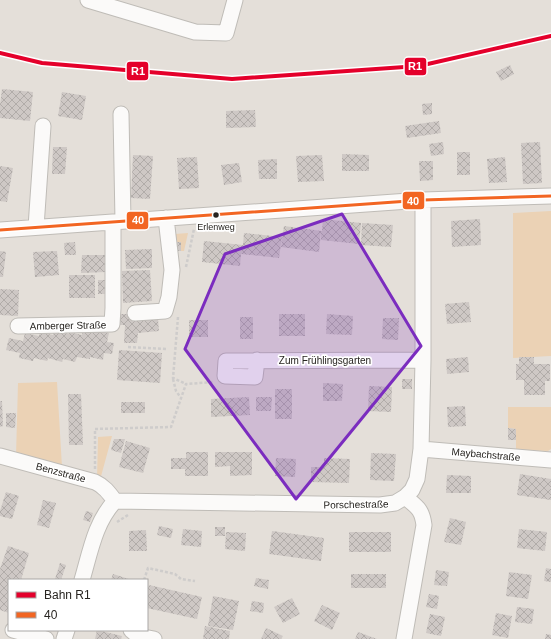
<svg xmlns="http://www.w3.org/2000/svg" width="551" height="639" viewBox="0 0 551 639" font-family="Arial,sans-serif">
  <defs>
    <pattern id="building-cross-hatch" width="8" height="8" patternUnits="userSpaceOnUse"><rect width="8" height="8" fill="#cec8c5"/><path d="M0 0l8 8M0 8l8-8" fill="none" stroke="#b1aca9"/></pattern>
  </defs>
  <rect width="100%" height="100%" fill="#e4dfd9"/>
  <path fill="#ebd2b5" d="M551 211V356L513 358V213Z
    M188 233 184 251H181V242H176L175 234Z
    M57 382 62 467 16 456 18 383Z
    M508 407H551V449L548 451 516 450V429L508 428Z
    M112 436 100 480 97 479 98 437Z"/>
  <path fill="url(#building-cross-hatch)" d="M510 65 514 74 501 81 496 72Z
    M2 89 33 92 30 121 0 118V105Z
    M62 92 86 96 82 120 58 116Z
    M432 103V114L423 115 422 104Z
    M255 110 256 127 226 128V111Z
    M439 121 441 133 407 138 405 126Z
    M443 142 444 154 431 156 429 144Z
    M540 142 542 183 523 184 521 143Z
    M53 147H67L65 174H52Z
    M457 152H470V175H457Z
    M342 154 369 155V171H342Z
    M133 155 153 156 150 199 131 198Z
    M322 155 324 181 298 182 296 156Z
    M197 157 199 188 179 189 177 158Z
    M505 157 507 182 489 183 487 159Z
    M277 159V179H259L258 160Z
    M419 161H433V180L420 181Z
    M239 163 242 182 224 185 221 165Z
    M0 166 13 168 7 202 0 201Z
    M323 219 361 223 359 244 321 240V232L319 252 281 247 284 226 322 231Z
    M480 219 481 245 452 247 451 221Z
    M362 223 393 225 391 247 361 245Z
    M244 233 282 237 279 258 241 254 240 266 202 262 204 241 243 245Z
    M75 242 76 255H65L64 243Z
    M176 242H181V251H177Z
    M152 249V268L126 269 125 250Z
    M0 251 6 252 3 277H0Z
    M57 251 59 275 35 277 33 252Z
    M82 255H106V272L81 273Z
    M150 270 152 301 123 303 122 271Z
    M69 275H95V298H69Z
    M98 280H106L107 294H98Z
    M0 289 19 290 18 316 0 315Z
    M469 302 471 322 447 324 445 304Z
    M119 314H130V320L158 319 159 331 138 333 137 343H124L125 325H118Z
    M279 314H305V336H279Z
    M327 314 353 316 352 335 326 334Z
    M240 317H253V339H240Z
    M383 318H399L398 340 382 339Z
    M189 320H208V337H189Z
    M54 330 69 334V332L82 335 83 330 96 332V330L109 333 107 342 114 343 112 354 104 353 103 360 90 357V359L77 357 75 362 63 359 62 362 48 358 47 361 34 358 33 361 19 358 20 353 6 350 9 338 23 341 25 333 39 336 40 332 53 335Z
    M119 350 162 353 160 383 117 380Z
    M468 357 469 372 447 374 446 359Z
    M519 357H534V364H550V381H545V395H524V380H516V364H519Z
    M402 379H412V389H402Z
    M323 383 343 384 342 401H323Z
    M369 386 392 387 391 412 368 411Z
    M275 389H292V419H275Z
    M68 394H81L83 445H69Z
    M249 397 250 415 211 417V399Z
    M256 397H272L271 411H256Z
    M0 401H2L3 426 0 427Z
    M121 402H145V413H121Z
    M465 406 466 426 448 427 447 407Z
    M6 413H16L15 428 6 427Z
    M508 428 516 429V440H508Z
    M114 439H125L121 453 111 450Z
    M126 441 150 448 143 473 119 467Z
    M186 452H208V476H185V469H171V458H186Z
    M215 452H252V475L230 476V466L215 467Z
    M371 453 396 454 394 481 370 480Z
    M276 458 296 459 295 477 275 476Z
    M324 458 350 459 349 483 311 482V467H324Z
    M520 474 551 479V500L517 495Z
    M447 475 471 476V493H446Z
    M6 492 19 496 12 519 0 516V511Z
    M43 500 56 503 49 528 37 525Z
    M86 511 93 513 90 522 83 520Z
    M450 518 466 522 461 545 444 542Z
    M159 526 173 529 171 538 157 535Z
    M215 527H225V536H215Z
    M183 529 202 531 201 547 181 545Z
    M519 529 547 532 545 551 517 548Z
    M146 530 147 551H129V531Z
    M272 531 324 538 321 561 269 554Z
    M226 532 246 533 245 551 225 549Z
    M349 532H391V552H349Z
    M8 546 29 553 21 580H9V613L0 610V569Z
    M60 563 66 565 61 580H59L55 579Z
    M546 568 551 569V582L544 581Z
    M436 570 449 572 447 586 434 585Z
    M509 572 532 575 528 599 506 596Z
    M113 574 132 580H111Z
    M351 574H386V588H351Z
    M256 578 269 580 268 589 254 586Z
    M149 585 202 597 197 619 147 608V593Z
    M429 594 439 596 437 609 426 607Z
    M213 596 239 601 233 630 208 626Z
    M292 598 300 614 283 623 274 607Z
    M252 601 264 603 263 613 250 611Z
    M322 605 340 613 332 630 314 621Z
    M517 607 534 609 532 624 515 622Z
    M496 613 512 616 508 638 492 635Z
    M430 614 445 617 441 636 426 633Z
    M205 626 230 631 229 639H203Z
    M266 628 283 636 281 639H261Z
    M97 630 122 636 121 639H95Z
    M358 632 377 639H355Z
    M546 634 551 635V639H545Z"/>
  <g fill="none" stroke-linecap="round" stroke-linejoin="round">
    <g stroke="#bfbcb7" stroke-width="17">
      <path id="minor" d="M88 0 195 32 226 33 235 0
        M121 114 123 221
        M36 227 43 126
        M0 230 423 200 551 196
        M135 313 165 311 169 297 172 270 166 218
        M18 326 112 324 113 308V222
        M257 360 255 377 225 376 226 361 423 360
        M421 449 551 460
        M0 456 95 482C104 486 109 493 115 501
        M82 580C90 553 95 522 115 501L380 505 395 503 405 497 412 490 417 479 421 449 423 360V200
        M13 630 46 639
        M131 630 138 636 154 639
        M64 639 67 630
        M404 639 424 525C422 509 417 507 405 497"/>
    </g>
    <path stroke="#cecccb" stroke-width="2.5" stroke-dasharray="3 2" stroke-linecap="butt" d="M186 267 194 229
      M178 317 173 378 186 384
      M128 347 166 349
      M173 379 176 391 181 398
      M95 469V429L171 427 186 384 214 382
      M117 522 128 515
      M144 580 148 568 175 574 181 579 195 581"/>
    <use href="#minor" stroke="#fbfaf9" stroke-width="15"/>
    <g stroke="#fff" stroke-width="6">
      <path id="bus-1" d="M0 230 423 200 551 196"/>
    </g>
    <use href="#bus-1" stroke="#f26522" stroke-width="3"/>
    <g stroke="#fff" stroke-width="7">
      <path id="rail-1" d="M0 53 42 63 232 79 419 66 551 36"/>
    </g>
    <use href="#rail-1" stroke="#e4002b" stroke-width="4"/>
  </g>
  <path fill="#7b2cbf" fill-opacity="0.2" stroke="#7b2cbf" stroke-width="3" stroke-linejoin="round" d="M342 214 421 346 296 499 185 349 225 254Z"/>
  <circle fill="#272420" stroke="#fff" stroke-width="1.5" cx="216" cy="215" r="3.5"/>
  <g text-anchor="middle" stroke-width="3.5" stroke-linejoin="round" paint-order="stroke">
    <g font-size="9" fill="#272420" stroke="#fff">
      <text x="216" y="230">Erlenweg</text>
    </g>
    <g font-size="10" fill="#272420" stroke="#fff">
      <text transform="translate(68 325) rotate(-1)" y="4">Amberger Straße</text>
      <text x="325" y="364">Zum Frühlingsgarten</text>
      <text transform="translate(486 454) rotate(5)" y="4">Maybachstraße</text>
      <text transform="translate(61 472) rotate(15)" y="4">Benzstraße</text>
      <text transform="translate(356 504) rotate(-1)" y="4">Porschestraße</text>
    </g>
  </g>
  <g stroke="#fff" stroke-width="1.5">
    <rect x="404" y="57" width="23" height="19" rx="4" fill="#e4002b"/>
    <rect x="126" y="61" width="23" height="20" rx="4" fill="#e4002b"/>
    <rect x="402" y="191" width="23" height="19" rx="4" fill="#f26522"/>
    <rect x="126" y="211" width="23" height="19" rx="4" fill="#f26522"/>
  </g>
  <g font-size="11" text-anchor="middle" font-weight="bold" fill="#fff">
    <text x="415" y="70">R1</text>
    <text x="138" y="75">R1</text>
    <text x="413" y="205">40</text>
    <text x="138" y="224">40</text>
  </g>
  <rect x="8" y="579" width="140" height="52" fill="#ffffff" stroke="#a9a7a6"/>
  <rect x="16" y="592" width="20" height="6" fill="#e4002b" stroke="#a9a7a6"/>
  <text x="44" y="599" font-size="12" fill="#272420">Bahn R1</text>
  <rect x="16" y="612" width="20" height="6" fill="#f26522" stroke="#a9a7a6"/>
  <text x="44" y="619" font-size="12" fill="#272420">40</text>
</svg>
